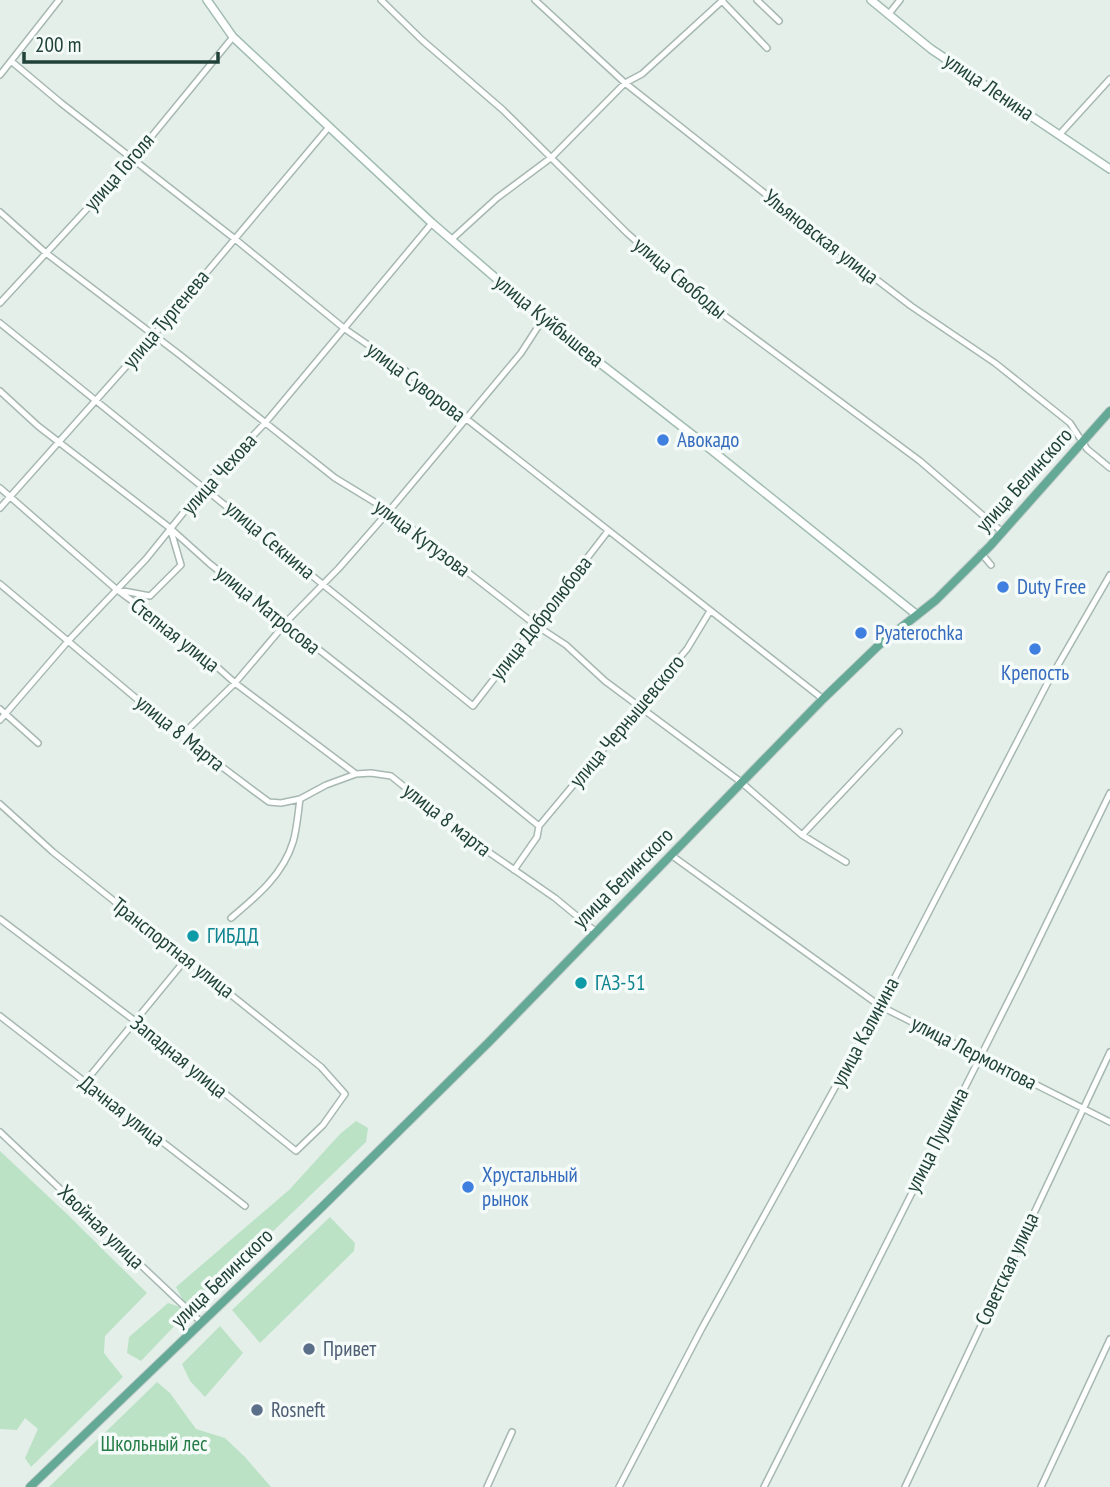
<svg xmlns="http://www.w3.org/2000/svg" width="1110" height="1487" viewBox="0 0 1110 1487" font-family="'PT Sans Narrow',sans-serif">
  <rect width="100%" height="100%" fill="#e4efea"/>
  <path fill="#bbe2c5" d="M356 1121 368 1128 366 1142 196 1305 184 1302 176 1287 289 1190 340 1134Z
    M0 1151 67 1214 147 1293 105 1336 104 1353 123 1377 31 1467 25 1458 38 1429 25 1418 17 1430 0 1429Z
    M330 1217 355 1243 354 1251 260 1343 232 1310Z
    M168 1303 180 1307 183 1317 141 1361 127 1353 129 1337Z
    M220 1326 243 1353 205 1397 190 1381 182 1364Z
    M157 1382 170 1393 196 1429 225 1438 245 1457 271 1487H49Z"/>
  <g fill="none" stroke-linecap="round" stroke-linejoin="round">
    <g stroke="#a6b8b1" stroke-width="8">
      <path id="minor" d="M381 0 422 40 503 110 627 233 698 296 920 461 1001 531
        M535 0 625 83 782 207 911 306 995 363 1070 423 1087 449 1110 468
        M757 0 779 21
        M722 1 767 48
        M888 15 900 0
        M11 61 61 103 235 239 345 329 403 369 823 699
        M0 75 59 0
        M1059 135 1110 79
        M0 212 46 253 180 355 335 478 389 511 537 626 566 645 605 681 741 782 802 835 846 862
        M452 239 497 198 552 157 625 83 642 74 723 0
        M0 303 133 159 233 37
        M0 323 473 706 608 531
        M0 391 38 426 170 528 210 564 407 719 539 826
        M0 488 116 589 197 649 235 683 356 774
        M0 508 154 335 329 127
        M981 553 991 565
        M0 584 181 736 254 791 269 802 281 803 300 799
        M118 590 150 596 181 565 171 531
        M0 709 38 743
        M0 720 69 640 146 559 205 486 266 422 432 223
        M181 736 235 683 290 618 339 568 389 511 521 353 543 319
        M0 804 53 852 321 1067 345 1094 323 1125 296 1151 135 1021 0 919
        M539 826 687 649 710 611
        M802 835 899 732
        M671 855 880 1006 1110 1122
        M514 870 537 837 539 826
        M231 918C256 897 283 875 293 842 297 829 298 813 300 799L326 785 356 774 371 773 391 776 464 835 555 898 595 931
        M0 1016 245 1206
        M85 1082 186 959
        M0 1132 201 1322
        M487 1487 512 1432
        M619 1487 702 1328 880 1006 1047 684 1110 575
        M764 1487 1022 974 1110 793
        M905 1487 1110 1052
        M1041 1487 1110 1339"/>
    </g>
    <g stroke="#a1bcb2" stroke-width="10">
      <path id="secondary" d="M207 0 233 37 432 223 543 319 694 436 917 615
        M871 0 931 49 1110 169"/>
    </g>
    <g stroke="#c1cac8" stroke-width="10">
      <path id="primary" d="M30 1487 322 1207 489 1042 823 699 879 645 936 600 990 546 1110 411"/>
    </g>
    <use href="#minor" stroke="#fff" stroke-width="5"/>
    <use href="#secondary" stroke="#fff" stroke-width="7"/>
    <use href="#primary" stroke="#64a896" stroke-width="8"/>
  </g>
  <g fill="#3f7fe0" stroke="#f5fbf8" stroke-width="2.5">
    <circle cx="663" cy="440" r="7"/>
    <circle cx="1003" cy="587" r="7"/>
    <circle cx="861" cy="633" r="7"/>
    <circle cx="1035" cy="649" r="7"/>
    <circle cx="468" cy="1187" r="7"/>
  </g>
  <g fill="#0f9aa8" stroke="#f5fbf8" stroke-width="2.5">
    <circle cx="193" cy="936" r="7"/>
    <circle cx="581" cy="983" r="7"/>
  </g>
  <g fill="#5c6f8a" stroke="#f5fbf8" stroke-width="2.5">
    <circle cx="309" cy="1349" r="7"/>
    <circle cx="257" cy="1410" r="7"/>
  </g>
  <g text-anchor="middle" stroke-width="7" stroke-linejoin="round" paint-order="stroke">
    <g font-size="21" fill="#214239" stroke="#f5fbf8">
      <text transform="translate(989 87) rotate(34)" y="7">улица Ленина</text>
      <text transform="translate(119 172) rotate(-49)" y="7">улица Гоголя</text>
      <text transform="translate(821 237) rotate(38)" y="7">Ульяновская улица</text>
      <text transform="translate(680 278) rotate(40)" y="7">улица Свободы</text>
      <text transform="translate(166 319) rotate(-50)" y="7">улица Тургенева</text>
      <text transform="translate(549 321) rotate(39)" y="7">улица Куйбышева</text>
      <text transform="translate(416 382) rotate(37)" y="7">улица Суворова</text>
      <text transform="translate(219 474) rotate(-48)" y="7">улица Чехова</text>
      <text transform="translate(1024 480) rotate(-48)" y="7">улица Белинского</text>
      <text transform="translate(422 538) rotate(37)" y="7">улица Кутузова</text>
      <text transform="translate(270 540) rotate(40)" y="7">улица Секнина</text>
      <text transform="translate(268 610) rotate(39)" y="7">улица Матросова</text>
      <text transform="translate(541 618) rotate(-52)" y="7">улица Добролюбова</text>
      <text transform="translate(175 635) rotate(38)" y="7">Степная улица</text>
      <text transform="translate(627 721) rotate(-50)" y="7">улица Чернышевского</text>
      <text transform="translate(180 733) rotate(39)" y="7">улица 8 Марта</text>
      <text transform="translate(447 820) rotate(38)" y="7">улица 8 марта</text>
      <text transform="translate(623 878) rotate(-45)" y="7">улица Белинского</text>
      <text transform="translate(173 948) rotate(38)" y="7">Транспортная улица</text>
      <text transform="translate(865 1032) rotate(-62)" y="7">улица Калинина</text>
      <text transform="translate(974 1053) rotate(27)" y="7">улица Лермонтова</text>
      <text transform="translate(179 1057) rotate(39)" y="7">Западная улица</text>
      <text transform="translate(122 1111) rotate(38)" y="7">Дачная улица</text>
      <text transform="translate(937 1140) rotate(-63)" y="7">улица Пушкина</text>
      <text transform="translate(101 1227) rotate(44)" y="7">Хвойная улица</text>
      <text transform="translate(1007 1269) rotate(-65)" y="7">Советская улица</text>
      <text transform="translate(222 1278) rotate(-44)" y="7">улица Белинского</text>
    </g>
    <g font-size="21" fill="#366cbe" stroke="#f5fbf8" text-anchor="start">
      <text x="677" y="447">Авокадо</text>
      <text x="1017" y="594">Duty Free</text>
      <text x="875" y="640">Pyaterochka</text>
      <text x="1035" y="680" text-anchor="middle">Крепость</text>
      <text x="482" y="1182">Хрустальный<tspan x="482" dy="24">рынок</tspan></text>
    </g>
    <g font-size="21" fill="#0d838f" stroke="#f5fbf8" text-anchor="start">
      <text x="207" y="943">ГИБДД</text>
      <text x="595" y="990">ГАЗ-51</text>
    </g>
    <g font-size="21" fill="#4e5e75" stroke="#f5fbf8" text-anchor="start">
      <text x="323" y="1356">Привет</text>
      <text x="271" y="1417">Rosneft</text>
    </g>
    <g font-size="21" fill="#277d47" stroke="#f5fbf8">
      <text x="154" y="1451">Школьный лес</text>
    </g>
  </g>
  <path d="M24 52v10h194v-10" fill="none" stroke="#214239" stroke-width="3.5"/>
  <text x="35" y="52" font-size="21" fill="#214239" stroke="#f5fbf8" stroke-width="5" paint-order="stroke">200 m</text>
</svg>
